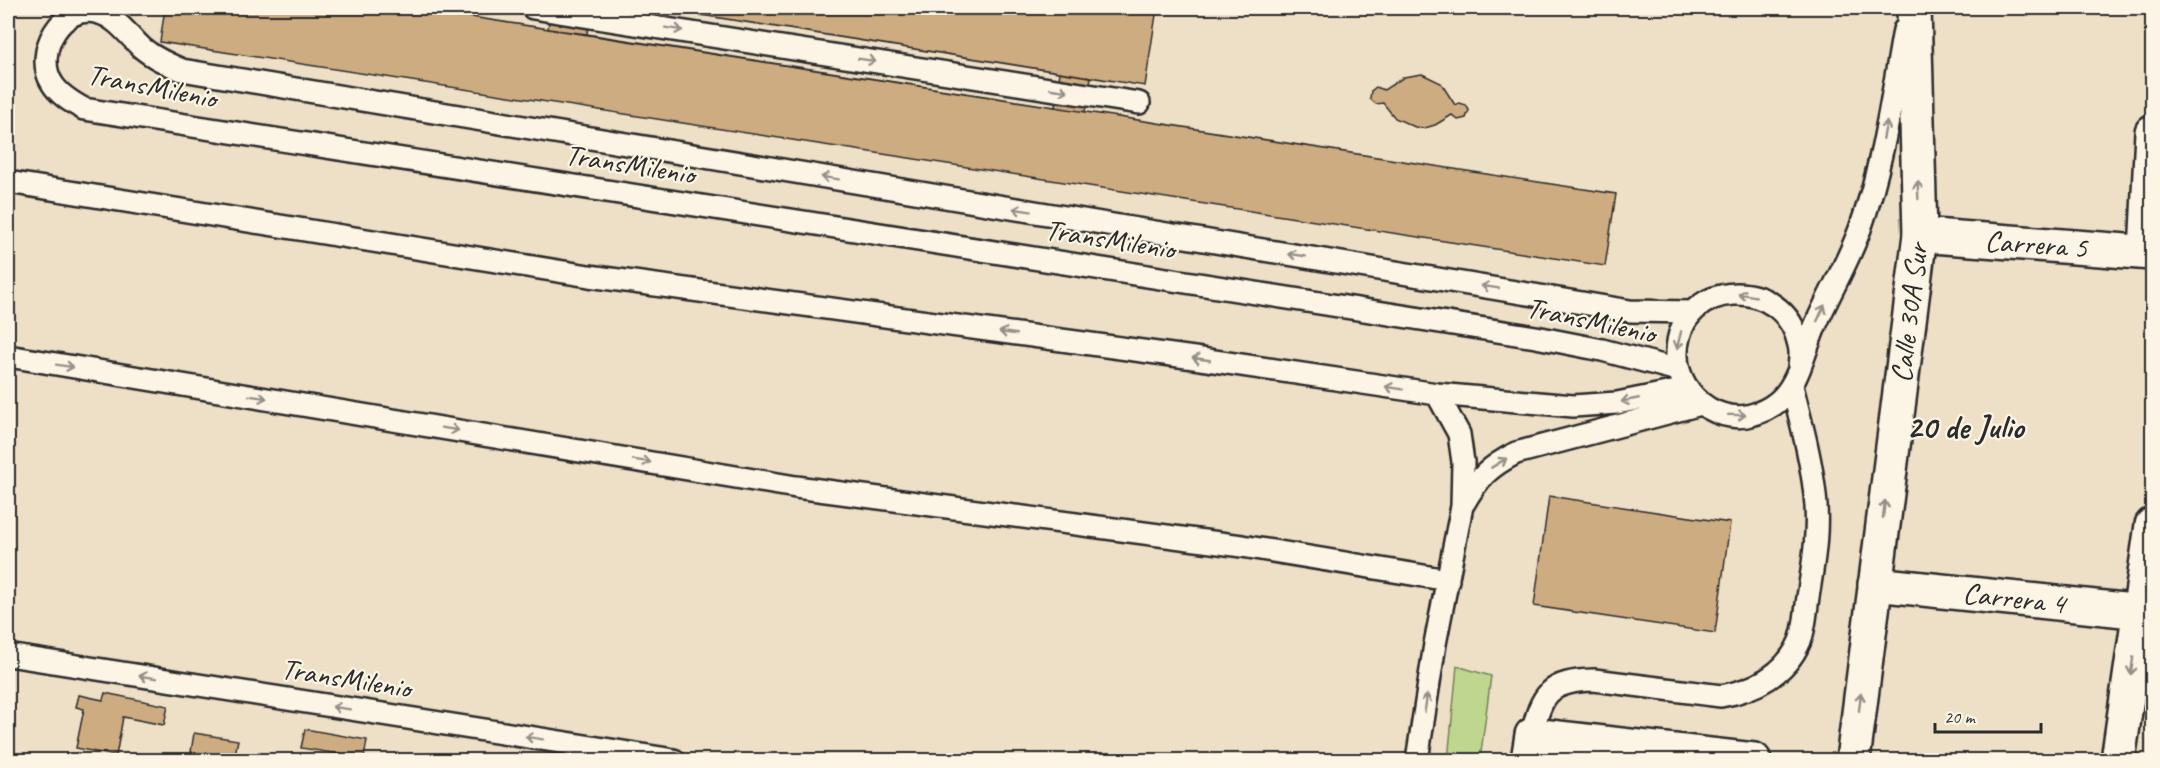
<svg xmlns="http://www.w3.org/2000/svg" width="2160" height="768" viewBox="0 0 2160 768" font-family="Caveat,sans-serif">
  <rect width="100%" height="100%" fill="#eedfc7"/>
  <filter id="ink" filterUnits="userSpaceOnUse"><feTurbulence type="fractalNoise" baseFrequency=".0167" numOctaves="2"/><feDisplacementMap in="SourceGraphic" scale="12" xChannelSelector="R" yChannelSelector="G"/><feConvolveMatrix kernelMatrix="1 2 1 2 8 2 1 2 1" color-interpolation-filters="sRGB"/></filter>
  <g filter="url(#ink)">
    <path fill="#bed68d" stroke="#74805c" stroke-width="1.5" d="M1457 666 1491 676 1480 760H1448Z"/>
    <path fill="#ceac81" stroke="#2b2b2b" stroke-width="1.5" d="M165 8H414L548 29 551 8H591L587 34 1055 107 1060 72 657 8H1157L1145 86 1091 77 1085 112 1616 194 1605 266 160 42Z
      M165 8H414L1616 194 1605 266 160 42Z
      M551 8H591L587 34 548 29Z
      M657 8H1157L1145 86Z
      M1060 72 1091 77 1085 112 1055 107Z
      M1422 74 1441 83 1455 105 1460 103 1466 105 1469 110 1466 118 1458 120 1452 115 1435 125 1425 128 1415 127 1395 118 1383 103 1376 104 1370 99 1371 91 1376 87 1384 90 1404 77Z
      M1549 496 1730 523 1715 633 1534 606Z
      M105 693 168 706 164 725 123 717 116 756 76 748 84 709 76 707 79 695 103 700Z
      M305 729 367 740 364 758 301 748Z
      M194 733 238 740 234 759 191 752Z"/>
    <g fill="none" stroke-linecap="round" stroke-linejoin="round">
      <g stroke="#2b2b2b" stroke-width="26">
        <path id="lane" d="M533 8 1139 103
          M8 182 589 276 1194 358 1437 394 1573 406 1617 403 1687 389
          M8 356 796 487 1242 546 1448 580
          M1799 367C1800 360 1801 352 1799 345 1785 274 1679 278 1677 352 1676 375 1689 396 1708 408 1720 415 1734 418 1747 416 1797 406 1799 363 1816 324 1830 292 1848 262 1860 229 1883 165 1892 97 1904 30
          M1678 370 1602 350 1536 337 84 109C73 103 59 95 52 83 33 53 62 1 99 13 117 18 129 36 142 48 154 58 168 64 182 70L1630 311 1693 312
          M1464 503C1479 477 1489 467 1516 453L1701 404
          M8 655 674 760
          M1532 735C1541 693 1550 681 1594 680L1721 696C1755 690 1786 674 1800 641 1806 626 1806 606 1809 591 1814 559 1819 527 1815 495 1811 458 1801 422 1792 386
          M1417 760 1435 644 1462 506 1463 462 1459 434 1437 394"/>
      </g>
      <g stroke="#2b2b2b" stroke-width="38">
        <path id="street" d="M1920 235 2152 253
          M2146 252 2152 132
          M1875 584 2152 613
          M2118 760 2152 525"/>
      </g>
      <g stroke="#2b2b2b" stroke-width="38">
        <path id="secondary" d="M1528 760 1532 735 1754 760
          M1853 760 1920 235 1914 8"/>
      </g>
      <use href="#lane" stroke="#fcf5e5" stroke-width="21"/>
      <use href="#street" stroke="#fcf5e5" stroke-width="33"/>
      <use href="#secondary" stroke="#fcf5e5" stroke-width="33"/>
    </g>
    <defs><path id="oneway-shaft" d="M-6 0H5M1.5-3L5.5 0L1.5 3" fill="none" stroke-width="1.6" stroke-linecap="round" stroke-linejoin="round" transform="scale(1.5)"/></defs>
    <g stroke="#949088">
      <use href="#oneway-shaft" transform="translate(674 29) rotate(9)"/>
      <use href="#oneway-shaft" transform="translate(867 60) rotate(9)"/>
      <use href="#oneway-shaft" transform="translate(1059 90) rotate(9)"/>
      <use href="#oneway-shaft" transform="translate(1885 130) rotate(-79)"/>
      <use href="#oneway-shaft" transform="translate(830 178) rotate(-171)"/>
      <use href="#oneway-shaft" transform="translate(1918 190) rotate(-92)"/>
      <use href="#oneway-shaft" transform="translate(1022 210) rotate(-171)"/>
      <use href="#oneway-shaft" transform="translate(1297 255) rotate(-171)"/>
      <use href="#oneway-shaft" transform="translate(1490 287) rotate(-171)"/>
      <use href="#oneway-shaft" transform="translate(1747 295) rotate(-171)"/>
      <use href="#oneway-shaft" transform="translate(1821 313) rotate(-65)"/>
      <use href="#oneway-shaft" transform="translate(1008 333) rotate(-172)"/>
      <use href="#oneway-shaft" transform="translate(1679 340) rotate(104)"/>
      <use href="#oneway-shaft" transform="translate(1201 359) rotate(-172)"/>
      <use href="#oneway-shaft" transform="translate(65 366) rotate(9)"/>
      <use href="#oneway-shaft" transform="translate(1394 388) rotate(-171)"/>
      <use href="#oneway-shaft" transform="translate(258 397) rotate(9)"/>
      <use href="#oneway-shaft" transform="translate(1630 400) rotate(169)"/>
      <use href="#oneway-shaft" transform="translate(1737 415) rotate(1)"/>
      <use href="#oneway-shaft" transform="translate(450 429) rotate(9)"/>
      <use href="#oneway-shaft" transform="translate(642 461) rotate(9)"/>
      <use href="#oneway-shaft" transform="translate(1499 463) rotate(-31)"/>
      <use href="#oneway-shaft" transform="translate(1884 509) rotate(-83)"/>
      <use href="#oneway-shaft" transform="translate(2132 666) rotate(98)"/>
      <use href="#oneway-shaft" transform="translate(148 677) rotate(-171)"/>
      <use href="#oneway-shaft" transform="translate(1860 702) rotate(-83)"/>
      <use href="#oneway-shaft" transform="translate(1426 703) rotate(-81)"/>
      <use href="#oneway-shaft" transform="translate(341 708) rotate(-171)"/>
      <use href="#oneway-shaft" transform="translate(534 738) rotate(-171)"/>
    </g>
  </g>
  <g text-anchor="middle" stroke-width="4.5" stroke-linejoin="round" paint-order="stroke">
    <g font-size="30" fill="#2b2b2b" stroke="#fcf5e5">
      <text transform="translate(152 86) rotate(11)" y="10">TransMilenio</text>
      <text transform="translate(630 164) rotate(9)" y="10">TransMilenio</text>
      <text transform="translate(1110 239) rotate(9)" y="10">TransMilenio</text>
      <text transform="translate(2036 244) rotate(4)" y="10">Carrera 5</text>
      <text transform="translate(1909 313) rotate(-83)" y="10">Calle 30A Sur</text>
      <text transform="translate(1591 320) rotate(12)" y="10">TransMilenio</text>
      <text transform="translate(2014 598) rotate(6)" y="10">Carrera 4</text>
      <text transform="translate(346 678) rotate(9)" y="10">TransMilenio</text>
    </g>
    <g font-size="33" font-weight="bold" fill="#2b2b2b" stroke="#fcf5e5">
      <text x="1965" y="438">20 de Julio</text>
    </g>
  </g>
  <rect width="2160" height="768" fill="none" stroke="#fcf5e5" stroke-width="30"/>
  <rect x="15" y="15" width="2130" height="738" fill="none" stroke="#2b2b2b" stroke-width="2" filter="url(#ink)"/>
  <path d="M1935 723v9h106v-9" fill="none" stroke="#2b2b2b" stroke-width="3"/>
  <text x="1944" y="723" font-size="18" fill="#2b2b2b" stroke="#fcf5e5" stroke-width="4.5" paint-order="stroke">20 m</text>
</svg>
